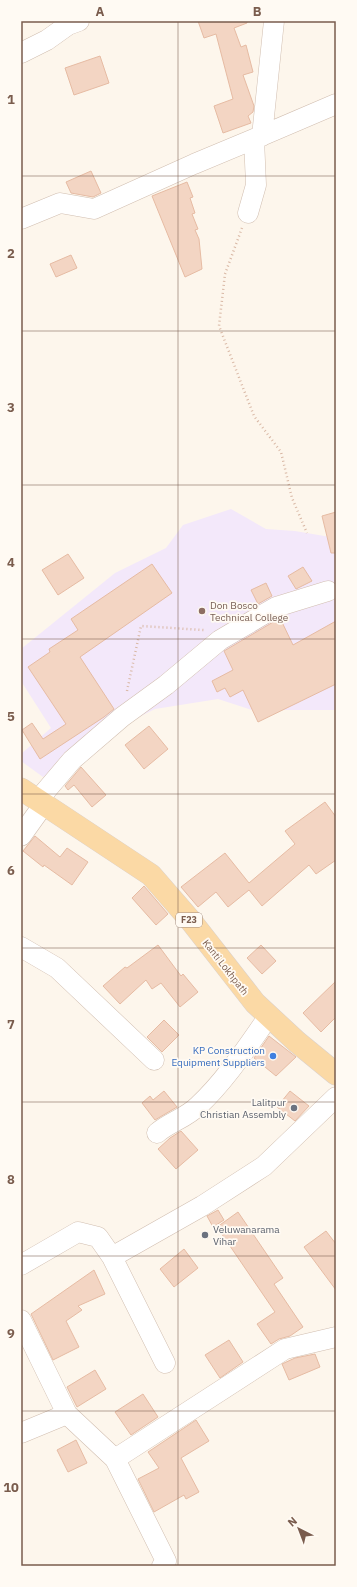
<svg xmlns="http://www.w3.org/2000/svg" width="357" height="1587" viewBox="0 0 357 1587" font-family="'IBM Plex Sans',sans-serif">
  <rect width="100%" height="100%" fill="#fdf6ec"/>
  <path fill="#f3e8fa" d="M231 509 266 529 295 531 336 538V710H252L218 699 155 709 87 743 43 777 21 761V754L51 728 21 681V649L115 573 166 548 183 525Z"/>
  <path fill="#f3d5c3" stroke="#e6bba3" d="M198 21H247V23L234 28 241 47 246 45 253 72 243 75 254 106 253 112 248 116 251 123 223 133 214 106 233 99 216 34 204 38Z
    M100 56 109 83 74 95 65 68Z
    M91 171 101 193 93 197 71 193 66 182Z
    M187 182 193 197 190 198 195 213 192 214 198 229 195 230 199 239 202 269 185 277 152 196Z
    M71 255 77 268 56 277 50 264Z
    M336 512V553H331L322 516Z
    M68 554 84 578 58 595 42 570Z
    M152 564 172 593 80 657 114 709 104 717 40 759 22 730 32 723 43 739 66 724 28 667 50 652 49 649 78 630 71 619Z
    M303 567 312 581 296 589 288 576Z
    M266 583 272 596 258 604 251 590Z
    M280 618 293 645 336 621V684L258 722 243 690 230 697 225 688 217 692 212 681 233 670 224 651Z
    M149 726 168 749 144 769 125 745Z
    M81 767 106 795 92 807 74 785 68 790 65 786Z
    M325 802 336 817V860L316 874 309 865 262 906 249 890 228 907 216 892 198 907 181 887 225 853 249 883 295 844 285 831Z
    M35 836 60 857 67 848 88 862 72 885 44 865 43 867 23 851Z
    M144 886 168 914 156 925 132 898Z
    M158 945 181 976 183 974 198 992 180 1007 161 983 152 989 146 980 120 1004 103 986 125 967 127 968Z
    M261 945 276 961 262 974 247 958Z
    M336 981V1017L321 1032 303 1013Z
    M164 1020 179 1035 162 1052 147 1037Z
    M269 1036 296 1057 276 1076 254 1058Z
    M164 1091 177 1107 155 1120 142 1103 150 1096 153 1100Z
    M290 1091 309 1106 295 1121 277 1107Z
    M181 1131 198 1150 176 1169 158 1149 170 1138Z
    M218 1210 224 1220 213 1227 207 1216Z
    M238 1212 283 1278 274 1284 303 1327 290 1336 279 1339 271 1344 257 1324 275 1312 217 1227Z
    M326 1231 336 1244V1290L304 1247Z
    M184 1249 198 1268 174 1287 160 1269Z
    M94 1270 105 1294 78 1306 82 1310 66 1321 79 1347 53 1360 31 1314Z
    M229 1340 243 1362 220 1378 205 1355Z
    M315 1354 320 1367 289 1380 282 1364 295 1358Z
    M95 1370 106 1389 77 1407 67 1387Z
    M143 1394 158 1417 131 1435 115 1412Z
    M196 1420 209 1441 181 1458 199 1492 186 1499 184 1495 154 1512 138 1479 159 1468 148 1452Z
    M76 1440 87 1463 68 1472 57 1450Z"/>
  <g fill="none" stroke-linecap="round" stroke-linejoin="round">
    <g stroke="#d1beb0" stroke-width="21">
      <path id="minor" d="M21 53 47 40 68 25 79 21
        M262 136 274 21
        M248 213 256 185 254 139 336 104
        M21 219 60 203 94 209 194 164 254 139
        M38 800 72 760 122 717 166 685 220 640 276 607 328 591
        M21 836 44 804
        M21 947 57 968 154 1060
        M157 1133C170 1122 186 1118 198 1106 226 1080 247 1047 269 1016
        M112 1257 165 1363
        M21 1265 78 1232 98 1237 112 1257 202 1206 264 1166 336 1097
        M21 1320 67 1414 115 1459 285 1349 336 1337
        M21 1433 67 1414
        M115 1459 166 1561 162 1566"/>
    </g>
    <g stroke="#dad1cd" stroke-width="23">
      <path id="major" d="M21 789 151 875 191 921 255 1003 297 1042 336 1074"/>
    </g>
    <path stroke="#d9b8a5" stroke-width="2.5" stroke-dasharray="1 3" stroke-linecap="butt" d="M242 228 225 274 219 326 254 416 281 452 292 498 307 533
      M127 691 141 626 204 630"/>
    <use href="#minor" stroke="#fff" stroke-width="20"/>
    <use href="#major" stroke="#fbd9a5" stroke-width="22"/>
  </g>
  <path fill="none" stroke="#7a5c4d" stroke-width="1" stroke-opacity="0.55" d="M178 21V1566M21 176H336M21 331H336M21 485H336M21 639H336M21 794H336M21 948H336M21 1102H336M21 1256H336M21 1411H336"/>
  <circle fill="#8d6e63" stroke="#fffaf3" stroke-width="1.5" cx="202" cy="611" r="4"/>
  <circle fill="#3f7fe0" stroke="#fffaf3" stroke-width="1.5" cx="273" cy="1056" r="4"/>
  <g fill="#6b7280" stroke="#fffaf3" stroke-width="1.5">
    <circle cx="294" cy="1108" r="4"/>
    <circle cx="205" cy="1235" r="4"/>
  </g>
  <g text-anchor="middle" stroke-width="3.5" stroke-linejoin="round" paint-order="stroke">
    <rect fill="#fffaf3" stroke="#a28b7f" stroke-width="1" x="176" y="913" width="26" height="14" rx="3"/>
    <g font-size="9" font-weight="bold" fill="#7a5c4d">
      <text x="189" y="923">F23</text>
    </g>
    <g font-size="10" fill="#785e54" stroke="#fffaf3" text-anchor="start">
      <text x="210" y="609">Don Bosco<tspan x="210" dy="12">Technical College</tspan></text>
    </g>
    <g font-size="10" fill="#7a5c4d" stroke="#fffaf3">
      <text transform="translate(226 967) rotate(52)" y="4">Kanti Lokhpath</text>
    </g>
    <g font-size="10" fill="#366cbe" stroke="#fffaf3" text-anchor="end">
      <text x="265" y="1054">KP Construction<tspan x="265" dy="12">Equipment Suppliers</tspan></text>
    </g>
    <g font-size="10" fill="#5b616d" stroke="#fffaf3" text-anchor="end">
      <text x="286" y="1106">Lalitpur<tspan x="286" dy="12">Christian Assembly</tspan></text>
      <text x="213" y="1233" text-anchor="start">Veluwanarama<tspan x="213" dy="12">Vihar</tspan></text>
    </g>
  </g>
  <rect width="357" height="1587" fill="none" stroke="#fffaf3" stroke-width="44"/>
  <g transform="translate(299 1529) rotate(318)" stroke="#fffaf3" stroke-width="3" paint-order="stroke">
  <path d="M0-3L7 15L0 10L-7 15Z" fill="#7a5c4d"/>
  <text y="-6" font-size="11" font-weight="bold" text-anchor="middle" fill="#7a5c4d">N</text>
  </g>
  <rect x="22" y="22" width="313" height="1543" fill="none" stroke="#7a5c4d" stroke-width="1.5"/>
  <g font-size="13" text-anchor="middle" font-weight="bold" fill="#7a5c4d">
    <text x="100" y="16">A</text>
    <text x="257" y="16">B</text>
    <text x="11" y="104">1</text>
    <text x="11" y="258">2</text>
    <text x="11" y="412">3</text>
    <text x="11" y="567">4</text>
    <text x="11" y="721">5</text>
    <text x="11" y="875">6</text>
    <text x="11" y="1029">7</text>
    <text x="11" y="1184">8</text>
    <text x="11" y="1338">9</text>
    <text x="11" y="1492">10</text>
  </g>
</svg>
